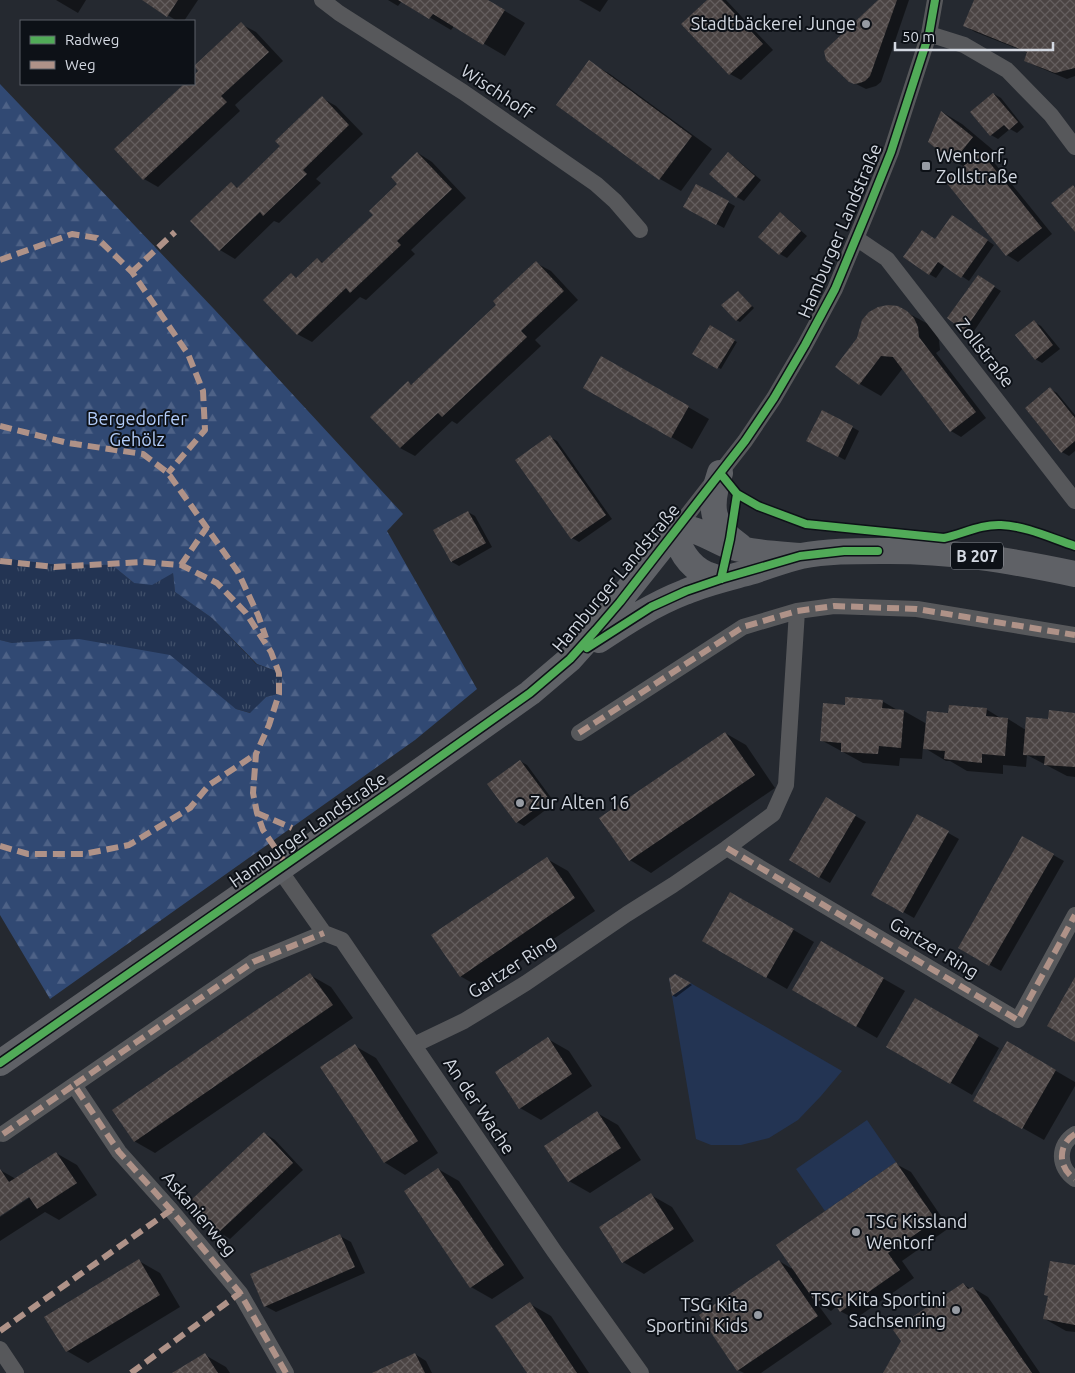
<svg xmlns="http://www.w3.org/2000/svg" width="1075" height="1373" viewBox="0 0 1075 1373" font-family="Ubuntu,sans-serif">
  <defs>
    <pattern id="grass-tufts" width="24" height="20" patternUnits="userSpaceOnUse" patternTransform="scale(1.25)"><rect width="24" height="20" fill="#233453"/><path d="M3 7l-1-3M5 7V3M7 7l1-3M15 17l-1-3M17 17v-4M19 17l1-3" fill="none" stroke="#42516b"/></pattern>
    <pattern id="forest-firs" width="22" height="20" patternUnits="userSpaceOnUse" patternTransform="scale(1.25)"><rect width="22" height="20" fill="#314973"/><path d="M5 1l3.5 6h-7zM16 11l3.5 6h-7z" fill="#4e6287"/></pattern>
    <pattern id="building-cross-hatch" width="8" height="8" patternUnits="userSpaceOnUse" patternTransform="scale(1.25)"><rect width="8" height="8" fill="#4b4443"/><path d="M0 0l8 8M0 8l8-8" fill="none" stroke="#645e5e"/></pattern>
  </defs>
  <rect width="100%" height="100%" fill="#252930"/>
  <path fill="url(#grass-tufts)" d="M0 558 50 564 112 565 134 583 173 573 175 592 212 618 256 664 282 673 281 693 266 697 251 713 236 709 220 697 0 640Z"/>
  <path fill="url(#forest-firs)" d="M0 84 214 309 403 514 387 531 477 689 415 740 50 999 0 915V640L12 643 79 639 170 655 236 709 250 713 266 697 281 693 282 673 257 664 212 618 175 592 173 573 152 585 134 583 112 565 50 564 0 558Z"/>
  <path fill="#233453" d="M675 974 842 1071 821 1096 798 1120 769 1138 741 1145H711L696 1139 669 978Z
    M867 1120 896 1162 825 1211 796 1169Z"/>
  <path fill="#0007" d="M56 0H86L78 13Z
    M144 0H198L184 21H177Z
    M388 0H487L525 23 505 56 454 26 451 30 402 1 398 6Z
    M579 0H608L600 12Z
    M709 0H726L773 50 741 80 730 74Z
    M880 0H909L881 82 876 86 866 89 850 81Z
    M975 0H1075V76L1067 79 1036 66 1025 60 1028 53 975 32 965 26Z
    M241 24 256 32 283 61 235 105 240 111 158 187 144 179 116 149 186 84H194V76Z
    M589 62 610 74 712 149 681 191 660 179Z
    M994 94 1001 98 1024 127 1017 133 1010 129 998 139 991 135Z
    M322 98 336 106 363 134 316 179 321 183 279 223 274 221 235 259 220 250 192 221 231 184 239 188 282 146Z
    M942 112 962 124 993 150 987 157 992 160 1052 234 1018 262 1007 255 947 181 965 167 954 161Z
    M418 153 432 162 466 198 411 250 415 254 366 300 360 297 312 342 297 334 291 275 297 278 317 259 324 263 374 215 399 184Z
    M728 154 735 158 761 180 744 201 737 197Z
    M696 185 735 206 724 228 684 207Z
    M780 214 787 218 807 236 787 258 780 254 760 237Z
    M959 221 994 245 969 281 945 265 936 278 929 274 936 240Z
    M536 263 551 271 578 300 535 340 541 346 457 424 452 421 415 456 400 448 408 383 413 385 498 305Z
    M978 277 1001 291 972 334 949 318Z
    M738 292 754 308 740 322 736 320Z
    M906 312 928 324 935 331 939 340 940 350 936 353 986 418 961 437 951 431 903 368 881 396 860 384 837 366 858 338Z
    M1034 322 1041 326 1060 349 1042 363 1035 359Z
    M710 327 737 342 721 369 694 354Z
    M601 357 709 419 692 449 584 387Z
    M1050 389 1057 393 1075 415V451L1069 456 1062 452Z
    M852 427 859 431 845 460 815 444Z
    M550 437 557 441 612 519 579 542 572 538Z
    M468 512 475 516 492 547 459 566 452 562 435 531Z
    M882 701 899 711H904L927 724 950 714 986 709 1002 719H1008L1026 730 1049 720 1075 714V777L1067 776 1027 755 1026 767 1003 765V774L967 771 950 761H946L923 747 922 759 900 758 899 766 863 763 821 740 846 706Z
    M725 733 746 745 775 788 651 873 630 860Z
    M520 761 527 765 555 803 524 826 517 822Z
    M826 799 866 822 830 883 790 860Z
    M918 816 959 839 914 918 873 895Z
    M1023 838 1064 861 1001 971 959 948Z
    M547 859 568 871 595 911 481 988 460 976Z
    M731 893 814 942 787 989 703 940Z
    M821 943 905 991 877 1038 794 990Z
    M310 975 331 987 353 1018 155 1153 134 1141Z
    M675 975 692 985 676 997 673 996 670 978Z
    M915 999 999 1048 972 1095 888 1046Z
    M548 1039 569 1051 592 1086 541 1120 520 1108Z
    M1008 1043 1075 1082V1086L1044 1140 975 1101Z
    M355 1046 376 1058 438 1153 405 1175 384 1162Z
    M597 1113 618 1125 641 1160 590 1193 569 1181Z
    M264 1133 275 1140 303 1170 230 1239 219 1232 191 1202Z
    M56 1153 77 1165 97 1195 59 1220 45 1212 0 1241V1217L35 1194 33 1192 0 1214V1170L16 1179Z
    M896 1164 911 1172 949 1228 902 1261 914 1278 855 1319 840 1311 837 1306 831 1311 816 1302 832 1324 761 1373H744L738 1370 779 1261 794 1270Z
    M438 1169 459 1181 524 1278 492 1299 471 1287Z
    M651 1195 672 1207 694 1241 644 1274 623 1262Z
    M340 1236 351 1242 365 1273 276 1312 265 1306Z
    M139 1261 160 1273 180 1307 88 1363 67 1351Z
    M1075 1266V1332L1066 1331 1045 1319Z
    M963 1284 971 1289 973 1288 988 1297 1040 1373H884L902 1341Z
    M530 1304 551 1316 589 1373H528Z
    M415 1354 426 1361 432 1373H375Z
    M205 1355 226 1367 230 1373H175Z"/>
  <path fill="url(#building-cross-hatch)" d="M142 0H178L167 17Z
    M398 0H488L505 10 483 45 433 14 429 19Z
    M707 0H722L763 44 729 75 681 24Z
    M878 0H897L870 76 865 81 860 83 854 84 849 82 826 60 824 51Z
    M974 0H1075V68L1055 73 1024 61 1027 52 963 26Z
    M241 22 269 52 221 96 227 102 143 180 114 149 184 84H194V75L198 71 194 66Z
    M589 60 692 136 659 180 556 105Z
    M993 93 1018 122 1009 130 1004 125 990 136 970 112Z
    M322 96 349 125 303 170 307 174 263 216 260 212 219 251 190 221 231 182 237 188 280 146 275 141Z
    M941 111 973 137 953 162 928 142Z
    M417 152 452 189 397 241 401 245 350 293 346 288 297 335 263 300 291 273 296 278 317 258 322 263 373 215 369 211 397 184 391 177Z
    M728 152 755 176 736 198 709 174Z
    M981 152 1042 228 1006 256 945 181Z
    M696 184 729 201 716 225 683 207Z
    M1073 185 1075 188V232L1051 203Z
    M780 212 801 231 779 255 758 237Z
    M952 215 988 240 961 278 938 262 929 275 903 257 922 230 935 239Z
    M536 261 564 291 521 331 527 337 442 417 438 413 400 448 370 417 408 381 411 385 496 305 493 301Z
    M978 275 995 286 964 331 947 318Z
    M738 291 752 306 736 321 721 305Z
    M888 305 898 306 907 311 914 318 918 327 919 337 976 412 950 432 893 357 881 356 859 385 835 367 857 338 862 320 869 312 878 307Z
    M1034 320 1053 345 1035 360 1015 335Z
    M710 325 735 340 717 369 692 354Z
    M601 356 689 406 671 438 583 388Z
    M1050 387 1075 418V441L1061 453 1025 408Z
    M822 410 853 426 838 457 806 441Z
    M550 435 606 515 571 539 515 460Z
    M468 511 486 543 451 562 433 530Z
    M845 697 883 700 882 708 904 710 901 748 879 746 878 754 841 752V743L820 741 823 703 845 705Z
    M949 705 987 708 986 716 1008 718 1005 756 982 754V763L944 759 945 751 923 749 927 711 948 713Z
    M1049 710 1075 713V767L1044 765 1045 756 1023 755 1026 717 1048 719Z
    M725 732 755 775 629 861 599 818Z
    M520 760 549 799 516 823 487 784Z
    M826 797 856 815 819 878 789 860Z
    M917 814 949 831 903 913 871 895Z
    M1022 836 1054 854 989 966 958 948Z
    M547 857 575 898 460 977 431 935Z
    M730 892 794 929 766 978 702 941Z
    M821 941 884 978 856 1027 792 990Z
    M310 973 333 1005 134 1142 112 1110Z
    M675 974 691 983 672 996 669 978Z
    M1075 977V1042L1047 1026Z
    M915 998 979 1035 950 1084 886 1047Z
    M548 1037 572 1074 519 1109 495 1072Z
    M1007 1041 1056 1070 1022 1129 973 1101Z
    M355 1044 418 1141 384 1163 320 1067Z
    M597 1111 621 1148 568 1182 544 1146Z
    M264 1132 293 1163 218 1233 189 1202Z
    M56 1152 77 1183 37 1209 29 1197 0 1216V1169L9 1182Z
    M896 1162 936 1220 888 1253 900 1270 840 1312 828 1295 816 1303 776 1245Z
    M438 1168 504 1265 470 1288 404 1191Z
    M651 1193 674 1229 622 1263 599 1227Z
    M340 1234 355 1267 264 1307 250 1274Z
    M139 1259 160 1295 66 1352 44 1317Z
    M779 1260 818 1316 737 1371 699 1315Z
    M1050 1261 1075 1265V1325L1043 1319 1048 1296 1044 1295Z
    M963 1283 968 1289 973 1287 1032 1373H883L901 1341 893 1330Z
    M530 1302 563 1352 577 1373H527L495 1326Z
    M205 1353 218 1373H172Z
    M415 1353 425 1373H372Z"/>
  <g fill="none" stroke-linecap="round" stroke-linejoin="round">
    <path stroke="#57585b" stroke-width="16" d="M322 0 339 13 463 92 596 184 615 201 640 230
      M929 34 964 45 1007 70 1051 115 1075 147
      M856 238 887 259 1075 501
      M677 528 745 441 774 398 805 345 835 289 869 207 891 152 929 34 935 0
      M579 733 743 627 797 611 834 606 917 609 1075 635
      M727 848 1018 1020 1075 915
      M279 869 324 933 342 940 554 1251 641 1373
      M414 1045 464 1021 526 983 627 914 673 885 727 848 773 814 786 785 797 611
      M3 1134 74 1085
      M1075 1134C1057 1145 1058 1168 1075 1179
      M0 1349 16 1373
      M286 1373 240 1293 171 1210 119 1152 74 1085 253 962 324 933"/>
    <path stroke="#5f6166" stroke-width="26" d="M720 473C709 506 710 526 740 546
      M676 530C677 548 689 566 706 574 710 576 716 577 721 579
      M599 640C626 622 654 604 685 592 706 583 728 578 750 572 767 567 783 560 801 556 827 551 853 551 880 551 948 550 1009 560 1075 574
      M0 1063 400 785 530 693 570 659 596 630 677 528C692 525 715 541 729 546 752 553 776 554 800 556"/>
    <path stroke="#af9288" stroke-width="6" stroke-dasharray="12 6" stroke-linecap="butt" d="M0 260 72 234 97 238 132 272 188 354 203 391 205 430 168 473
      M132 272 175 232
      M0 426 68 443 143 454 168 473 238 572 258 615 266 638
      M0 561 54 567 143 562 181 565 217 583 246 613 271 652 279 673V694L269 725 256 754 253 793 257 813 263 830 286 864
      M181 565 207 527
      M579 733 743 627 797 611 834 606 917 609 1075 635
      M257 813 292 828
      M0 846 28 854H84L129 845 190 808 209 785 256 754
      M727 848 1018 1020 1075 915
      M3 1134 74 1085
      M1075 1134C1057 1145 1058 1168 1075 1179
      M0 1331 171 1210
      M131 1373 240 1293
      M286 1373 240 1293 171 1210 119 1152 74 1085 253 962 324 933"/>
    <g stroke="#0d1117" stroke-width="11">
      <path id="cycleway" d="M720 473 737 494 758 506 806 524 944 538C963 534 981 524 1001 525 1026 526 1051 538 1075 546
        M721 579 730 539 737 494
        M587 648 651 607 686 591 721 579 800 556 844 551H878
        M0 1063 400 785 530 693 570 659 596 630 620 602 745 441 774 398 805 345 835 289 869 207 891 152 929 34 935 0"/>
    </g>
    <use href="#cycleway" stroke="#51ab58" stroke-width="8"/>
  </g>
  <g fill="#969ba3" stroke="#0d1117" stroke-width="2">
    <circle cx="866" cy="24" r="5"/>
    <rect x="921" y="161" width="10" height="10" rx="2.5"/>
    <circle cx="520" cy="803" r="5"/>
    <circle cx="856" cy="1232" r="5"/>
    <circle cx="956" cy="1310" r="5"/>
    <circle cx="758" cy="1315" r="5"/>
  </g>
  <g text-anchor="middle" stroke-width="4" stroke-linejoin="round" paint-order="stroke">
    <rect fill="#0d1117" stroke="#989ca4" stroke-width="1" x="951" y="542.5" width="52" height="27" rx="4"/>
    <g font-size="16" font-weight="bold" fill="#d3d8e1">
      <text x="977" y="562">B 207</text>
    </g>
    <g font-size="18" fill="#d3d8e1" stroke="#0d1117" text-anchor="end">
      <text x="856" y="30">Stadtbäckerei Junge</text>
      <text x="936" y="162" text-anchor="start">Wentorf,<tspan x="936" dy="21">Zollstraße</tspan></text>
      <text x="530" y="809" text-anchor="start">Zur Alten 16</text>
      <text x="866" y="1228" text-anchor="start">TSG Kissland<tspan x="866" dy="21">Wentorf</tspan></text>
      <text x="946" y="1306">TSG Kita Sportini<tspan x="946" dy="21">Sachsenring</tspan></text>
      <text x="748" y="1311">TSG Kita<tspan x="748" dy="21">Sportini Kids</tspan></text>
    </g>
    <g font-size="18" fill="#d3d8e1" stroke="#0d1117">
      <text transform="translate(497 92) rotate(34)" y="6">Wischhoff</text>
      <text transform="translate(840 231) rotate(-67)" y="6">Hamburger Landstraße</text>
      <text transform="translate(985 353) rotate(52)" y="6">Zollstraße</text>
      <text transform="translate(616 578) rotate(-50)" y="6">Hamburger Landstraße</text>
      <text transform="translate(308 830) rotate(-35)" y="6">Hamburger Landstraße</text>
      <text transform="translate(934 948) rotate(31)" y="6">Gartzer Ring</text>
      <text transform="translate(512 967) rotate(-33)" y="6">Gartzer Ring</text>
      <text transform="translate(479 1106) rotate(56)" y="6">An der Wache</text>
      <text transform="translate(199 1214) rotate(50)" y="6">Askanierweg</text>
    </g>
    <g font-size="18" fill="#b2ccf9" stroke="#0d1117">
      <text x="137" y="425">Bergedorfer<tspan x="137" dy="21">Gehölz</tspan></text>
    </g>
  </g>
  <rect x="20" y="20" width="175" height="65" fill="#0d1117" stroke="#5c6168"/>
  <rect x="30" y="36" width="25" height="8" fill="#51ab58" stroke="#5c6168"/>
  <text x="65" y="45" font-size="15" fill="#d3d8e1">Radweg</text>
  <rect x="30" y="61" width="25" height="8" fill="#af9288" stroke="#5c6168"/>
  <text x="65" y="70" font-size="15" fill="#d3d8e1">Weg</text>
  <path d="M895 42v8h158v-8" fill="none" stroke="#d3d8e1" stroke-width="2.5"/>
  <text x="902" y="42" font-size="15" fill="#d3d8e1" stroke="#0d1117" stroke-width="4" paint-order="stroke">50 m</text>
</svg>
